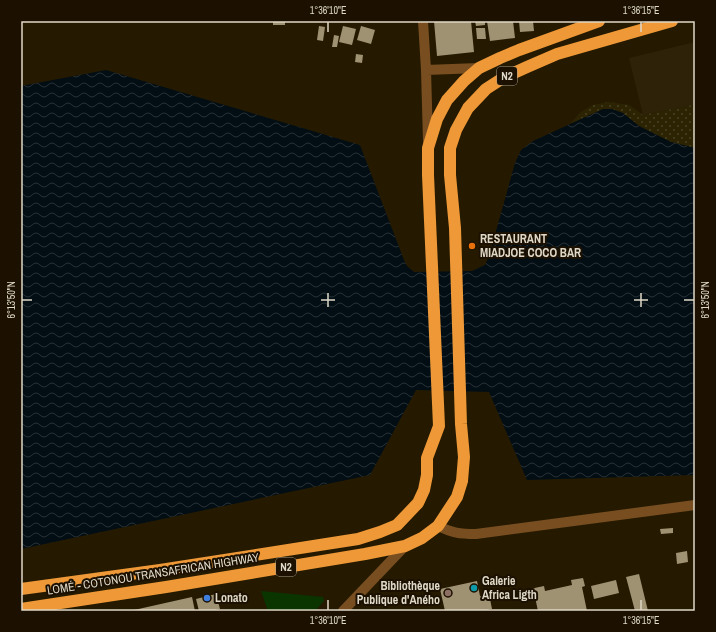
<svg xmlns="http://www.w3.org/2000/svg" width="716" height="632" viewBox="0 0 716 632" font-family="'Archivo Narrow',sans-serif">
  <defs>
    <pattern id="sand-dots" width="8" height="8" patternUnits="userSpaceOnUse"><rect width="8" height="8" fill="#2b2302"/><path d="M2 2h.1M6 6h.1" fill="none" stroke="#494225" stroke-width="1.8" stroke-linecap="round"/></pattern>
    <pattern id="water-waves" width="16" height="10" patternUnits="userSpaceOnUse"><rect width="16" height="10" fill="#020d14"/><path d="M0 5q4-4 8 0t8 0" fill="none" stroke="#263035"/></pattern>
  </defs>
  <rect width="100%" height="100%" fill="#251a00"/>
  <path fill="#2e2308" d="M695 42V103L692 105 643 115 629 58Z"/>
  <path fill="url(#sand-dots)" d="M609 102 629 105 643 115 692 105 695 103V148L671 142 639 126 623 113 603 109 570 124 581 112 593 105Z"/>
  <path fill="#0a3400" d="M261 591 323 597 324 601 315 611H268Z"/>
  <path fill="url(#water-waves)" d="M106 70 360 145 404 260 407 266 414 272 472 271 485 265 489 256 515 163 521 150 533 141 603 109H612L623 113 639 126 671 142 695 148V475L527 480 489 392 416 390 370 475 21 549V86Z"/>
  <path fill="#9f9273" d="M273 21H285V25H273Z
    M434 21H471L474 52 437 56Z
    M475 21H485V25L476 26Z
    M487 21H513L515 38 490 41Z
    M519 21H533L534 31 520 32Z
    M319 26 325 27 323 41 317 40Z
    M343 26 356 29 352 45 339 42Z
    M361 26 375 30 371 44 357 40Z
    M476 28H485L486 39H477Z
    M334 35 339 36 337 47H332Z
    M356 54 363 55 362 63 355 62Z
    M673 528V533L661 534 660 529Z
    M687 551 688 562 677 564 676 553Z
    M639 574 648 611H635L626 577Z
    M583 578 585 586 582 587 587 611H538L535 597 532 598 530 589 544 586 545 591 572 585 571 580Z
    M616 580 619 593 594 599 591 586Z
    M477 581 480 596 489 594 492 609 481 611H445L440 589Z
    M216 594 220 609 211 611H199L196 599Z
    M192 597 195 611H134V610Z"/>
  <g fill="none" stroke-linecap="round" stroke-linejoin="round">
    <path stroke="#784e20" stroke-width="10" d="M423 21 426 70 428 141
      M426 70 479 68
      M438 526C453 533 459 534 476 534L695 505
      M343 611 405 546"/>
    <path stroke="#ee9837" stroke-width="12" d="M21 589 160 570 358 539 380 532 397 525 418 503 424 490 427 475V458L439 426 428 175V148L437 119 447 100 464 81 479 68 500 58 519 50 599 21
      M21 609 166 587 365 554 405 546 422 538 438 526 457 497 462 481 464 457 461 424 455 228 450 175V148L456 130 468 108 486 89 503 78 527 67 557 54 672 21"/>
  </g>
  <path fill="none" stroke="#dfd8c8" stroke-width="1.5" d="M328 22V32M641 22V32M328 293V307M641 293V307M22 300H32M321 300H335M634 300H648M684 300H694M328 600V610M641 600V610"/>
  <circle fill="#e8710a" stroke="#1c1100" stroke-width="1.5" cx="472" cy="246" r="4"/>
  <circle fill="#0f9aa8" stroke="#1c1100" stroke-width="1.5" cx="474" cy="588" r="4"/>
  <circle fill="#8d6e63" stroke="#1c1100" stroke-width="1.5" cx="448" cy="593" r="4"/>
  <circle fill="#3f7fe0" stroke="#1c1100" stroke-width="1.5" cx="207" cy="598" r="4"/>
  <g text-anchor="middle" stroke-width="4" stroke-linejoin="round" paint-order="stroke">
    <g fill="#1c1100" stroke="#a49c8c" stroke-width="1">
      <rect x="497" y="67" width="20" height="18" rx="3"/>
      <rect x="276" y="558" width="20" height="18" rx="3"/>
    </g>
    <g font-size="11" font-weight="bold" fill="#dfd8c8">
      <text x="507" y="80">N2</text>
      <text x="286" y="571">N2</text>
    </g>
    <g font-size="12" font-weight="bold" fill="#dfd8c8" stroke="#1c1100" text-anchor="start">
      <text x="480" y="243">RESTAURANT<tspan x="480" dy="14">MIADJOE COCO BAR</tspan></text>
      <text x="482" y="585">Galerie<tspan x="482" dy="14">Africa Ligth</tspan></text>
      <text x="440" y="590" text-anchor="end">Bibliothèque<tspan x="440" dy="14">Publique d'Aného</tspan></text>
      <text x="215" y="602">Lonato</text>
    </g>
    <g font-size="12" fill="#dfd8c8" stroke="#1c1100">
      <text transform="translate(153 574) rotate(-9)" y="4">LOMÉ - COTONOU TRANSAFRICAN HIGHWAY</text>
    </g>
  </g>
  <rect width="716" height="632" fill="none" stroke="#1c1100" stroke-width="44"/>
  <rect x="22" y="22" width="672" height="588" fill="none" stroke="#dfd8c8" stroke-width="1.5"/>
  <g font-size="10" text-anchor="middle" fill="#dfd8c8">
    <text x="328" y="14">1°36'10"E</text>
    <text x="641" y="14">1°36'15"E</text>
    <text transform="translate(11 300) rotate(-90)" y="4">6°13'50"N</text>
    <text transform="translate(705 300) rotate(-90)" y="4">6°13'50"N</text>
    <text x="328" y="624">1°36'10"E</text>
    <text x="641" y="624">1°36'15"E</text>
  </g>
</svg>
